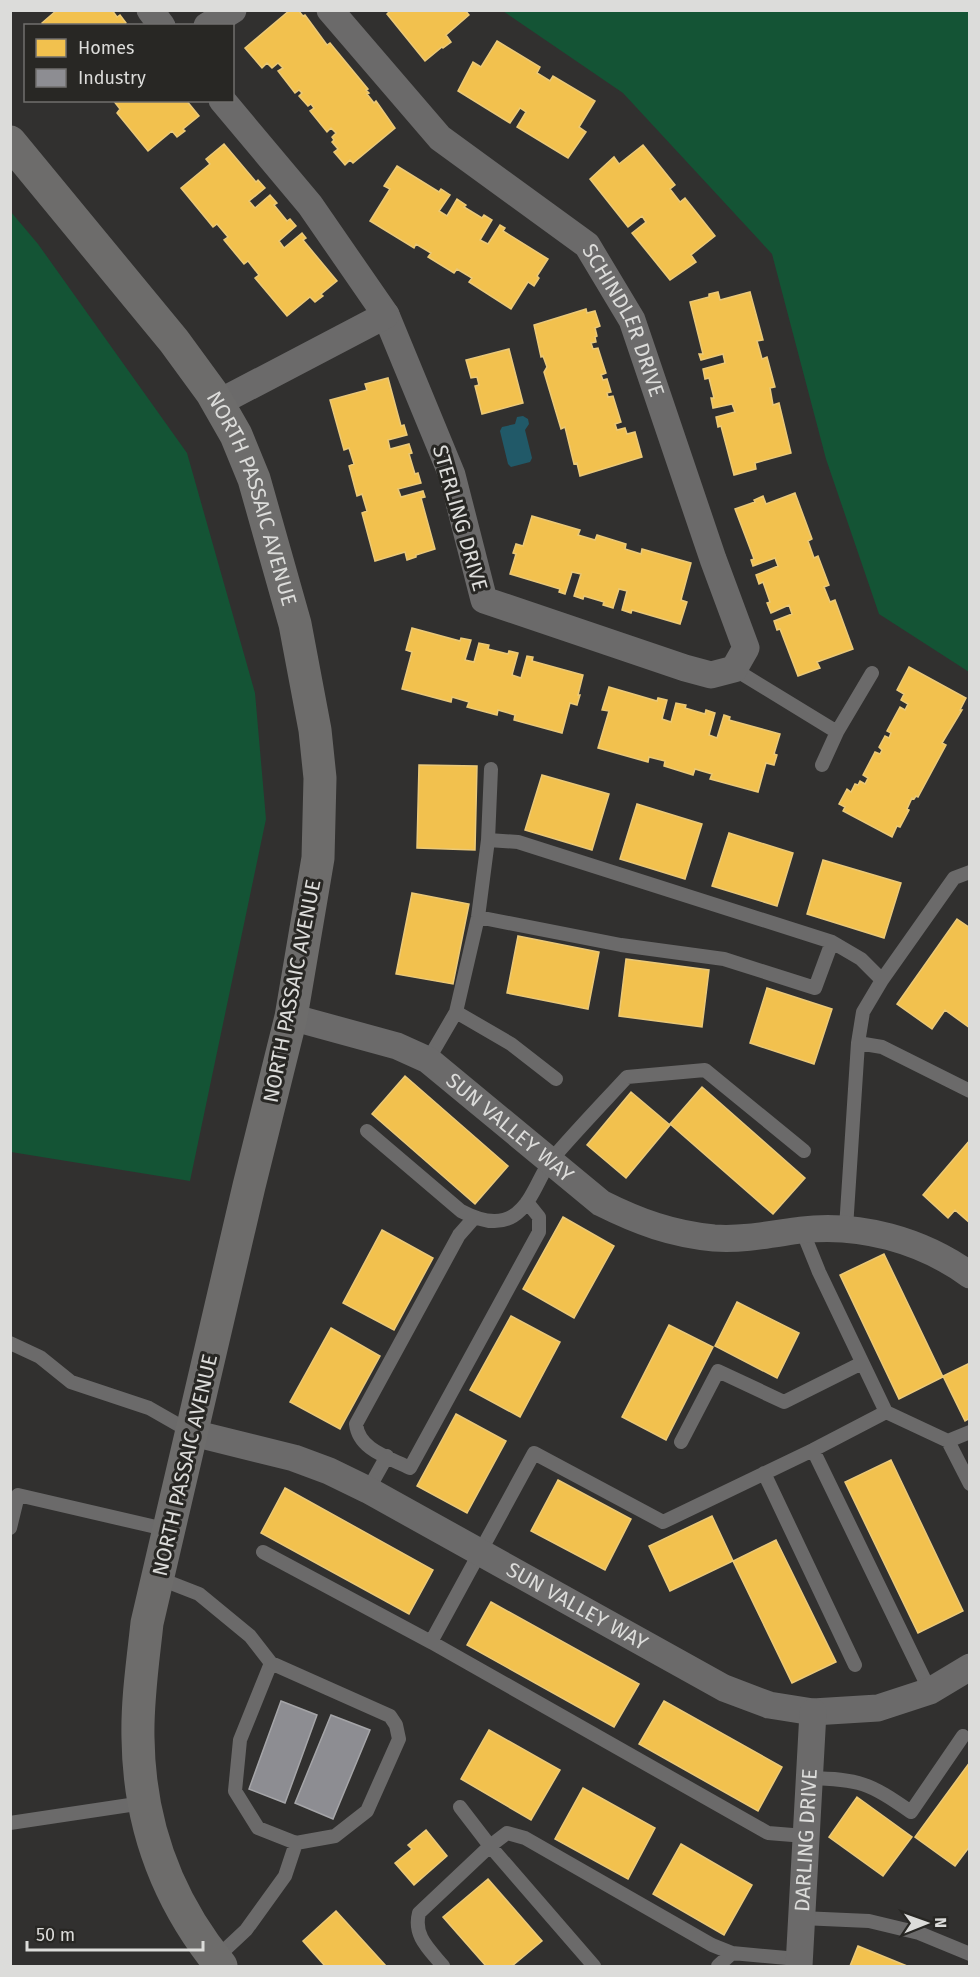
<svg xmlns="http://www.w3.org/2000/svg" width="980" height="1977" viewBox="0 0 980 1977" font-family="'Fira Sans',sans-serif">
  <rect width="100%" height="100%" fill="#31302f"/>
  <path fill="#145435" d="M503 11H969V672L879 614 826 459 772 254 623 93Z
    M11 212 38 244 187 453 255 693 266 819 190 1181 11 1152Z"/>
  <path fill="#215968" d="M523 416 528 419 529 424 525 430 532 458 530 462 511 467 508 464 500 431 502 427 515 424 517 417Z"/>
  <path fill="#f2c14e" stroke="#ebc978" stroke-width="1.5" d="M57 10H112L117 17 120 15 126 23 123 26H45L42 23Z
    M290 10H298L303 16 305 15 327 45 330 43 368 89 366 90 369 93 367 94 374 103 376 101 395 128 353 163 350 160 345 165 334 152 338 149 332 142 334 140 332 137 336 133 331 128 327 132 310 111 314 108 311 104 308 106 299 96 302 93 299 90 295 93 278 71 283 68 278 63 272 68 267 63 262 68 245 48Z
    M391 10H465L469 15 446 35 451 42 443 48 442 47 425 61 387 14Z
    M497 41 540 67 537 73 550 81 553 76 595 101 579 127 586 132 568 158 517 127 526 112 520 108 510 123 458 91 473 62 481 67Z
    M113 100H186L199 116 183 129 185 131 177 137 172 131 148 151 117 113 120 109Z
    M224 144 256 182 258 180 265 188 249 201 255 208 270 195 277 203 274 205 287 221 290 219 296 226 279 241 284 248 302 233 306 238 303 240 337 281 321 294 323 296 315 302 310 297 287 316 255 278 259 275 248 261 244 264 224 240 228 237 217 224 213 227 181 188 210 164 206 159Z
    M643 145 675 185 670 189 680 202 685 198 715 236 691 255 696 262 670 280 632 233 646 222 642 216 628 227 590 179 614 157 619 164Z
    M397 166 439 192 441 189 450 195 439 211 447 216 457 199 466 205 464 207 482 218 484 215 492 220 480 240 488 244 500 225 505 228 503 231 548 259 537 276 539 278 534 286 528 282 511 309 469 282 472 278 457 269 454 273 428 257 431 253 416 244 414 248 370 221 390 189 384 186Z
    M718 292 720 300 750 292 763 340 757 341 762 359 767 357 775 387 770 388 773 405 779 403 791 453 755 463 756 469 734 475 721 426 718 427 716 417 735 412 732 404 713 408 711 398H714L709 378 705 379 703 369 725 363 723 354 701 360 699 354H703L690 302 709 297V294Z
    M586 309 587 313 595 311 600 326 595 328 597 336 595 337 596 342 591 343 593 349 598 348 606 373 601 375 603 380 607 379 611 392 607 393 608 397 613 396 621 422 615 424 617 430 625 428 627 434 635 432 642 457 580 476 577 463 574 464 565 427 561 429 544 372 547 367 543 356 541 357 534 325Z
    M509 349 523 403 482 414 475 386 479 385 477 377 471 378 466 360Z
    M388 378 401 426 404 425 407 435 388 440 390 449 409 444 412 453 409 454 415 474 418 473 421 483 398 489 401 497 423 491 425 497 421 498 435 549 416 555V557L407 560 405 552 375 561 362 513 367 511 362 494 357 496 349 466 354 464 349 448 344 450 330 400 367 390 365 384Z
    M795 493 812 539 808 541 814 558 818 556 829 585 824 587 830 602 835 600 853 649 817 662 820 668 798 676 780 629 777 630 774 621 792 614 789 605 771 613 767 603 770 602 763 582 759 584 756 575 778 566 775 558 753 566 751 560 754 559 735 509 755 502 754 500 763 496 766 504Z
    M532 516 580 530 578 535 595 540 597 535 626 544 625 549 641 554 642 549 691 563 681 600 687 602 680 624 632 610 631 613 622 610 627 591 619 589 613 608 603 605 604 602 584 596 583 599 574 596 581 574 572 572 565 594 559 592 560 589 510 574 516 554 513 553 516 544 523 546Z
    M412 628 460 641 461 638 471 640 465 660 474 662 479 643 489 645 488 649 508 654 509 651 518 653 512 675 521 678 527 656 533 657 532 661 583 675 578 695H580L577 705 570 703 562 733 514 720 515 715 498 710 497 715 467 707 469 702 452 697 451 702 402 689 412 652 406 650Z
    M909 667 966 698 960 710H962L942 743 946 745 918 797 916 796 914 799 912 798 907 809 909 810 900 827 897 826 892 837 843 811 845 807 839 804 847 789 851 792 855 784 858 785 860 781 865 784 868 778 863 775 875 752 880 754 882 750 879 747 885 736 889 738 891 733 887 731 900 707 905 710 908 704 901 700 904 694 897 690Z
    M609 687 657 701 658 698 667 700 662 719 671 722 676 703 686 705 685 708 705 714 706 710 715 713 709 735 717 738 724 715 730 717 729 720 780 734 774 754 777 755 774 765 766 763 758 792 710 779 712 774 695 769 693 775 664 766 665 761 649 757 648 762 598 748 609 711 602 710Z
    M419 765 477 766 475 850 417 848Z
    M542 775 609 794 592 850 525 830Z
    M637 804 702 824 685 879 620 859Z
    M729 833 793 853 777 906 712 886Z
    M823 860 901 883 884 938 807 914Z
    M412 893 469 904 453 984 396 974Z
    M957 919 970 928V1028L945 1010 932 1029 897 1004Z
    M518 936 599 952 588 1009 507 993Z
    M626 959 709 970 702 1027 619 1016Z
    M767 988 832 1009 814 1064 750 1043Z
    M405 1076 508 1166 475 1204 372 1114Z
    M702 1087 805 1178 773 1214 670 1124Z
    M631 1092 670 1125 626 1178 587 1145Z
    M970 1140V1223L955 1210 948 1218 923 1195Z
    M563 1217 614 1246 574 1318 523 1289Z
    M382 1230 433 1258 394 1330 343 1303Z
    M884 1254 943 1377 899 1399 840 1275Z
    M737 1302 799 1333 777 1378 715 1346Z
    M511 1316 560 1342 520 1417 470 1390Z
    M669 1325 713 1347 666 1440 622 1417Z
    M331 1328 380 1356 340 1429 290 1402Z
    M970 1363V1418L965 1421 943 1376Z
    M456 1414 506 1441 467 1513 417 1486Z
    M891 1460 963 1611 918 1633 845 1482Z
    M558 1480 631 1519 605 1570 531 1531Z
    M285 1488 433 1570 409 1614 261 1533Z
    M712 1516 733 1561 670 1591 649 1546Z
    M776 1540 836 1662 792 1683 733 1561Z
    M491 1602 639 1684 614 1727 467 1645Z
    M664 1701 782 1767 758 1811 639 1744Z
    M489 1730 560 1770 531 1820 461 1779Z
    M970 1762V1846L955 1866 915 1837Z
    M583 1788 655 1828 628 1879 555 1839Z
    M857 1797 912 1837 883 1876 829 1837Z
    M426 1830 447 1856 414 1885 395 1863 412 1849 408 1845Z
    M681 1844 752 1885 724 1935 653 1894Z
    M488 1879 542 1941 512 1966H486L443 1917Z
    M336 1911 386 1966H325L303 1941Z
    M858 1946 907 1966H850Z"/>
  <path fill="#8d8d92" stroke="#a5a5a8" stroke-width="1.5" d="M281 1701 317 1715 285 1803 249 1789Z
    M331 1715 370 1730 333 1819 295 1803Z"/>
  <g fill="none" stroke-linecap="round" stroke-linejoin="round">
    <path stroke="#6b6a6a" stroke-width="14" d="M734 669 837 732 872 673
      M822 765 837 732
      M488 840 518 842 832 942 861 959 882 980
      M478 917 621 945 724 959 815 988 832 942
      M456 1012 511 1044 556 1079
      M858 1043 882 1047 970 1091
      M428 1060 456 1012 478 917 488 840 491 769
      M367 1131 461 1211C476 1219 497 1226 513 1216 533 1203 538 1177 552 1159 576 1131 602 1104 627 1077L705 1070 804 1151
      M474 1218 459 1235 356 1424C359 1450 388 1457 410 1468L539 1232V1217L527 1202
      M846 1228 858 1043 863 1012 882 980 954 878 970 872
      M10 1343 40 1357 71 1382 149 1408 191 1432
      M886 1412 948 1441 970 1484
      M948 1441 970 1432
      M681 1442 718 1371 784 1402 862 1363
      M813 1450 930 1691
      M764 1473 855 1665
      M368 1490 387 1456
      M10 1528 18 1495 169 1530
      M263 1552 431 1642 768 1833 805 1836
      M158 1578 199 1594 250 1636 271 1663 240 1740 235 1791 258 1828 296 1843 335 1836 367 1811 399 1739 396 1725 390 1716 271 1663
      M431 1642 534 1453 663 1522 813 1450 886 1412 819 1272 802 1230
      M809 1778C860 1779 869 1783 911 1812L963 1736
      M460 1807 490 1846 594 1966
      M10 1823 143 1803
      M801 1918 869 1921 919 1933 970 1954
      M215 1959 246 1930 285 1876 296 1843
      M443 1966C429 1949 413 1936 419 1913L490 1846 507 1833 525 1838 712 1945 732 1953 798 1959
      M718 1966 732 1953"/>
    <g stroke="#6b6a6a" stroke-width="27">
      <path d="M150 10 162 26"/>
      <path id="s1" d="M330 10 440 138 587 245 632 320 713 559 746 648 734 669 711 675 685 668 484 600 452 475 386 315"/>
      <path d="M207 26 233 10"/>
      <path d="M218 403 386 315 310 205 222 100"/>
      <path id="s2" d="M291 1017 397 1046 428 1060 601 1203C639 1222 672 1234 714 1238 744 1240 772 1234 801 1230 859 1223 922 1240 970 1275"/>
      <path id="s3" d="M193 1433 294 1458 329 1471 368 1490 724 1688 769 1705 813 1712 878 1708 930 1691 970 1667"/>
      <path id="s4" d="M799 1966 813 1712"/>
    </g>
    <path stroke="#6d6c6b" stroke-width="33" id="s5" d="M10 142 174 341 212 393 236 435 254 479 295 624 315 730 320 778 318 858 291 1017 249 1186 147 1623C143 1661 137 1700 138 1738 139 1824 167 1900 221 1966"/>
  </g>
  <g text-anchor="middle" stroke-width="6" stroke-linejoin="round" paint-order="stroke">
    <g font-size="21" fill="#dcdcda" stroke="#282724">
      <text dy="7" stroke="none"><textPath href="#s1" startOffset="435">SCHINDLER DRIVE</textPath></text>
      <text dy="7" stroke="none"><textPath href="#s5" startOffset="436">NORTH PASSAIC AVENUE</textPath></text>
      <text transform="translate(460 518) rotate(74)" y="7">STERLING DRIVE</text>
      <text transform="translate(292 991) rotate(-79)" y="7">NORTH PASSAIC AVENUE</text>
      <text dy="7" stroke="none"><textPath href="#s2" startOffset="250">SUN VALLEY WAY</textPath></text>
      <text transform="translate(185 1465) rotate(-77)" y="7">NORTH PASSAIC AVENUE</text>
      <text dy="7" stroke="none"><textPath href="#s3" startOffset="424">SUN VALLEY WAY</textPath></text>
      <text dy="7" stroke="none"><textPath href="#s4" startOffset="126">DARLING DRIVE</textPath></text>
    </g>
  </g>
  <rect width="980" height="1977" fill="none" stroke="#dcdcda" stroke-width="24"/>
  <rect x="24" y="24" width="210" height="78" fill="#282724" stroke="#706f6d" stroke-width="1.5"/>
  <rect x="36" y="39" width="30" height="18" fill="#f2c14e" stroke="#706f6d" stroke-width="1.5"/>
  <text x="78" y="54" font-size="18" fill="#dcdcda">Homes</text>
  <rect x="36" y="69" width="30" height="18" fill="#8d8d92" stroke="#706f6d" stroke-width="1.5"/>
  <text x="78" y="84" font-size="18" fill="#dcdcda">Industry</text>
  <g transform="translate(926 1923) rotate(89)" stroke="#282724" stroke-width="4.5" paint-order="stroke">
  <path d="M0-4.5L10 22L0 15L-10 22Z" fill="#dcdcda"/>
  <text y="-9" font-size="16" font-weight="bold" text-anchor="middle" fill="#dcdcda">N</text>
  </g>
  <path d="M27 1941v9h176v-9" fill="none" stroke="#dcdcda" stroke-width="3"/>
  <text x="36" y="1941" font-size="18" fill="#dcdcda" stroke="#282724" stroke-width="4.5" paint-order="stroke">50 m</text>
</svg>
